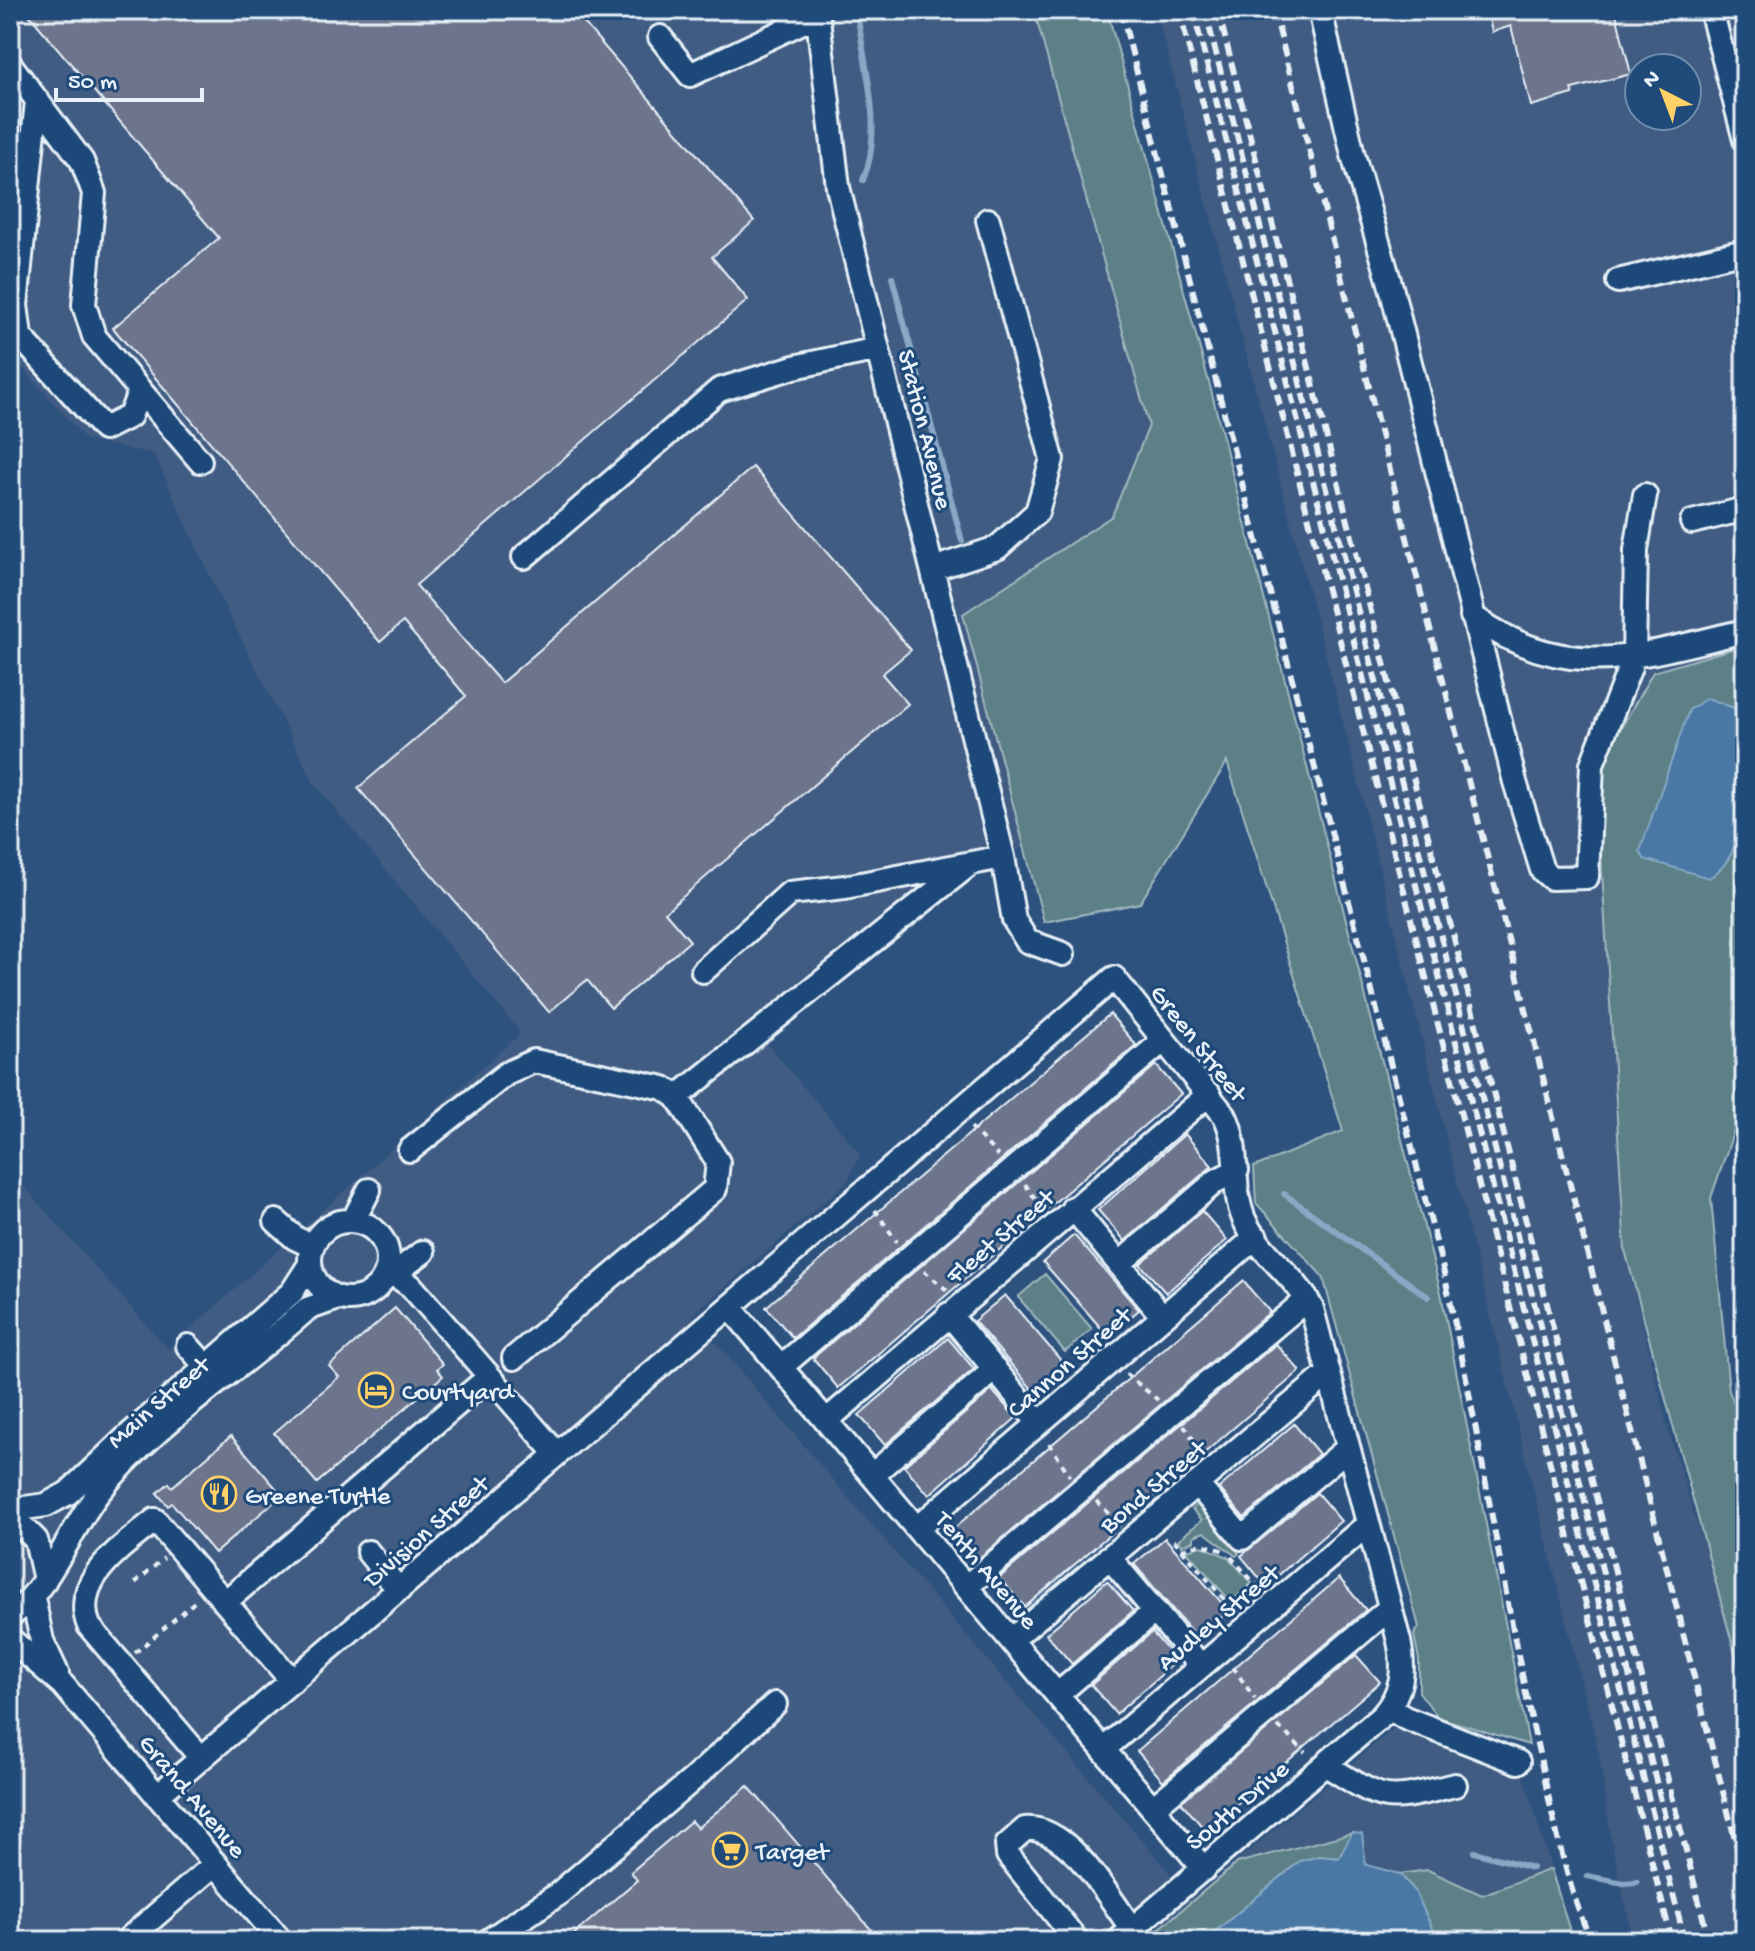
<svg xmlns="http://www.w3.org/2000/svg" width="1755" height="1951" viewBox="0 0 1755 1951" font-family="'Gochi Hand',sans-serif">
  <rect width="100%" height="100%" fill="#2e527e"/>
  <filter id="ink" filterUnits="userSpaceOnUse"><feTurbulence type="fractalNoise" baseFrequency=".0125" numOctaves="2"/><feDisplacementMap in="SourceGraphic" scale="16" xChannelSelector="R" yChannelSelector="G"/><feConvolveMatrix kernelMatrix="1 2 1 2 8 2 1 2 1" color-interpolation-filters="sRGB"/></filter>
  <g filter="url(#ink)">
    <path fill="#415c82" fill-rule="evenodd" d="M10 10H1107L1210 386 1295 720 901 905 750 1023 860 1154 847 1182 692 1315 1192 1899 1399 1724 1522 1771 1573 1941H10V1171L168 1349 521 1033 314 783 221 599 154 454 86 440 10 353Z
      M1156 10H1739L1745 37V645L1653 672 1625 1250 1668 1430 1745 1678V1941H1633L1611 1838 1599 1753 1343 721ZM1639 68H1687V116H1639Z"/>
    <path fill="#5b8086" stroke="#a2b8bf" stroke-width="2" d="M1034 10H1107L1210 386 1441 1293 1529 1745 1438 1717 1419 1692V1660L1414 1635 1419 1627 1323 1277 1256 1203 1254 1167 1343 1131 1227 762 1140 903 1044 922 963 614 1112 516 1149 426Z
      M1745 645V1098L1711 1198 1729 1391 1745 1429V1690L1625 1250 1596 772 1653 672Z
      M1045 1274 1092 1329 1065 1352 1018 1297Z
      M1197 1504 1239 1553 1236 1556 1204 1532 1194 1536V1541L1182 1545 1178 1540 1202 1520 1192 1509Z
      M1202 1546 1228 1557 1252 1583 1231 1602 1186 1550Z
      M1352 1833 1339 1858 1319 1856 1300 1861 1204 1941H1145L1237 1863Z
      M1551 1869 1573 1941H1438L1415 1891 1400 1874 1428 1870 1482 1895Z"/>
    <path fill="#4878a4" stroke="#88a8c6" stroke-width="2" d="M1707 698 1745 712C1745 759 1755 852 1709 878L1644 859 1640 851 1689 710Z
      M1352 1833 1362 1834 1366 1865 1400 1874 1415 1891 1438 1941H1204L1300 1861 1319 1856 1339 1858Z"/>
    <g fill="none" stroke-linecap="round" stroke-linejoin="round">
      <path stroke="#88a8c6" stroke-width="6" d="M857 10C863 63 885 129 863 180
        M892 277 962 541
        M1284 1194 1428 1297
        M1736 1569 1745 1573
        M1474 1852 1532 1868
        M1587 1876 1624 1883 1637 1882"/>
    </g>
    <path fill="#6c748c" stroke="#e8f1f8" stroke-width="2" d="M25 10H573L754 221 712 257 748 300 416 585 501 683 753 467 911 650 882 674 908 704 665 912 690 941 611 1008 587 980 549 1012 358 788 466 696 403 622 380 642 113 328 219 238Z
      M1487 10H1615L1631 74 1572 89 1573 94 1531 106 1511 26 1492 32Z
      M1110 1014 1136 1045 793 1338 766 1307Z
      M1156 1065 1181 1094 838 1388 813 1358Z
      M1185 1134 1212 1166 1125 1241 1098 1210Z
      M1202 1211 1227 1240 1166 1293 1140 1264Z
      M1074 1235 1139 1310 1108 1336 1043 1262Z
      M1243 1281 1270 1312 978 1559 953 1529Z
      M1005 1295 1069 1370 1038 1396 974 1321Z
      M395 1308 443 1364 437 1369 443 1376 317 1483 274 1433 339 1377 329 1366Z
      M948 1338 974 1369 885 1445 859 1415Z
      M1276 1344 1300 1371 1025 1607 999 1578Z
      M992 1390 1016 1418 929 1495 904 1466Z
      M1294 1424 1319 1454 1244 1518 1219 1488Z
      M231 1436 282 1495 215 1553 172 1503 168 1506 157 1493 169 1483 172 1487Z
      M1317 1493 1341 1521 1266 1586 1241 1556Z
      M1165 1538 1229 1611 1197 1638 1134 1564Z
      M1339 1578 1366 1610 1163 1781 1137 1751Z
      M1107 1581 1133 1611 1072 1664 1046 1634Z
      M1152 1632 1177 1661 1116 1714 1091 1685Z
      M1356 1655 1380 1682 1206 1831 1181 1802Z
      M748 1786 881 1941H566L637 1880 631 1872 691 1821 697 1828Z"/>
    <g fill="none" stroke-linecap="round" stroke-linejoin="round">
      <g stroke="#e8f1f8" stroke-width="28">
        <path id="minor" d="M817 10 838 187 1003 857 1014 920 1027 941 1063 954
          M1320 10 1353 155 1391 287 1515 782 1542 870 1551 878 1587 877 1592 764 1634 657 1636 550 1645 495
          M1711 10 1745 140
          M660 37 690 75 817 15
          M10 64 82 161 94 193 84 305 94 336 200 461
          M37 101 16 305 20 336 104 429 130 416 140 390
          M1618 281 1745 251
          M1692 522 1745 509
          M524 557 719 390 794 367 878 349
          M933 569 997 548 1037 512 1052 459 988 220
          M1472 616C1569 685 1640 655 1745 631
          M703 971 790 893 845 887 1003 857
          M410 1150 506 1074 534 1061 664 1088 677 1097 970 864
          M1073 1208 1163 1317
          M276 1221 295 1238 312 1246
          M353 1221 369 1190
          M310 1260a39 39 0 1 1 78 0a39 39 0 1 1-78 0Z
          M1119 1264 1216 1181 1237 1170
          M387 1270 411 1286 557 1454
          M387 1270 403 1267 423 1252
          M730 1307 1204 1869
          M949 1314 1039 1423
          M188 1346 214 1375
          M514 1358 715 1189 718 1162 677 1097
          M781 1367 1164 1040
          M826 1421 1209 1094
          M872 1475 995 1369
          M1197 1484 1242 1538 1348 1448
          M10 1510 46 1505 68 1493 129 1435 292 1292 310 1264
          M10 1514 36 1540 45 1580
          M917 1528 1256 1237
          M368 1552 399 1590
          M1109 1557 1201 1666
          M966 1587 1307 1299
          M33 1598 42 1641 57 1673
          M225 1602 489 1377
          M10 1615C44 1598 72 1526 99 1492 156 1421 240 1370 307 1309L338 1298
          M10 1639 63 1685 281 1941
          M1011 1640 1329 1373
          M1057 1695 1155 1611
          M1389 1708 1405 1718 1518 1762
          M1104 1749 1367 1525
          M201 1758 89 1626C70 1579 124 1546 155 1520L292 1681
          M1326 1765C1388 1804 1384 1802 1455 1785
          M157 1796 1114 978 1225 1116C1241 1149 1230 1186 1244 1219 1259 1254 1296 1275 1312 1309L1399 1641C1405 1670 1403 1691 1383 1715L1118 1941
          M1153 1808 1390 1608
          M126 1941 215 1864
          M488 1941 557 1895 691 1781 775 1704
          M1077 1941 1008 1855 1007 1845 1025 1829C1069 1825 1109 1898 1132 1929"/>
      </g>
      <path stroke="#e8f1f8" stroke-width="4" stroke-dasharray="6 6" stroke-linecap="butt" d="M971 1127 998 1156
        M1025 1184 1042 1209
        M875 1210 897 1242
        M924 1271 948 1291
        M1126 1374 1158 1400
        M1184 1425 1203 1455
        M1049 1443 1070 1476
        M1096 1501 1121 1525
        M1174 1540 1234 1611
        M1182 1549 1202 1544 1225 1551
        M1231 1557 1260 1589
        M135 1583 164 1558
        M1230 1606 1255 1584
        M135 1653 198 1599
        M1233 1667 1255 1699
        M1278 1726 1305 1752"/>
      <use href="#minor" stroke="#1f4a7a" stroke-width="22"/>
      <path stroke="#e8f1f8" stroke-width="6" stroke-dasharray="12 6" stroke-linecap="butt" d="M1121 10 1443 1269C1480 1430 1502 1593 1539 1753 1553 1817 1565 1881 1591 1941
        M1179 10 1672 1941
        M1193 10 1685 1941
        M1205 10 1670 1836
        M1218 10 1709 1941
        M1274 10 1745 1879"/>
    </g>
  </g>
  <defs>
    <g id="hotel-ring" transform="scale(1.8)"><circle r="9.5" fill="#1f4a7a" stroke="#ffd166" stroke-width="1.5"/><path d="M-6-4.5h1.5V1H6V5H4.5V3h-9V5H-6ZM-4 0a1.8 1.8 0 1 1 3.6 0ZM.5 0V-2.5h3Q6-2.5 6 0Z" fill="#ffd166"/></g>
    <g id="restaurant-ring" transform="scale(1.8)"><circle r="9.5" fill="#1f4a7a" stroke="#ffd166" stroke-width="1.5"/><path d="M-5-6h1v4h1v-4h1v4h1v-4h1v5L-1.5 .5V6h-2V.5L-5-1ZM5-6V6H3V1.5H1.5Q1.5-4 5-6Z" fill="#ffd166"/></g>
    <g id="supermarket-ring" transform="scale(1.8)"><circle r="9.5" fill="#1f4a7a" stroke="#ffd166" stroke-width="1.5"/><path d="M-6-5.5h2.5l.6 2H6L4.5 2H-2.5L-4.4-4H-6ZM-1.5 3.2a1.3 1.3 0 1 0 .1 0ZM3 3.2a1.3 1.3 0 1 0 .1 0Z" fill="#ffd166"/></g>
  </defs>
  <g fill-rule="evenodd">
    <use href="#hotel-ring" x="376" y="1390"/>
    <use href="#restaurant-ring" x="219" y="1494"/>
    <use href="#supermarket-ring" x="730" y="1850"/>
  </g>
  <g text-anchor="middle" stroke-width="6" stroke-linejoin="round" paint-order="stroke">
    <g font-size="26" fill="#e8f1f8" stroke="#1f4a7a">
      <text transform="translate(927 429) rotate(76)" y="9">Station Avenue</text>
      <text transform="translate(1200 1042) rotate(52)" y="9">Green Street</text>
      <text transform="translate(999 1235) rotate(-40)" y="9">Fleet Street</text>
      <text transform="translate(1068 1361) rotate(-41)" y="9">Cannon Street</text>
      <text transform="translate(157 1401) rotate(-41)" y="9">Main Street</text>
      <text transform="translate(1152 1485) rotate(-40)" y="9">Bond Street</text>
      <text transform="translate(425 1530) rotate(-41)" y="9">Division Street</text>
      <text transform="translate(988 1569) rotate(50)" y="9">Tenth Avenue</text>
      <text transform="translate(1217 1616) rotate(-40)" y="9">Audley Street</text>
      <text transform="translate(194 1795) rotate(50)" y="9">Grand Avenue</text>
      <text transform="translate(1236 1804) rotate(-40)" y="9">South Drive</text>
    </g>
    <g font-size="26" fill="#e8f1f8" stroke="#1f4a7a" text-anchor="start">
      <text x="402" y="1399">Courtyard</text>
      <text x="245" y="1503">Greene Turtle</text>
      <text x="756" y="1859">Target</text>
    </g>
  </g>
  <rect width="1755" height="1951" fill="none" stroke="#1f4a7a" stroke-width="40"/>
  <rect x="20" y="20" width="1715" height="1911" fill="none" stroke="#e8f1f8" stroke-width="3" filter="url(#ink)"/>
  <g transform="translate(1663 92) rotate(318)"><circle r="38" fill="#1f4a7a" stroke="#6f8dac" stroke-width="2"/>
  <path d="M0-6L14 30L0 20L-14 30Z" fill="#ffd166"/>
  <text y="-12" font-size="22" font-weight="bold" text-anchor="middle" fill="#e8f1f8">N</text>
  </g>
  <path d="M56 88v12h146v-12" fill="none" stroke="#e8f1f8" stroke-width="4"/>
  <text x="68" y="88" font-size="24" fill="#e8f1f8" stroke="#1f4a7a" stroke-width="6" paint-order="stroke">50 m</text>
</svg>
